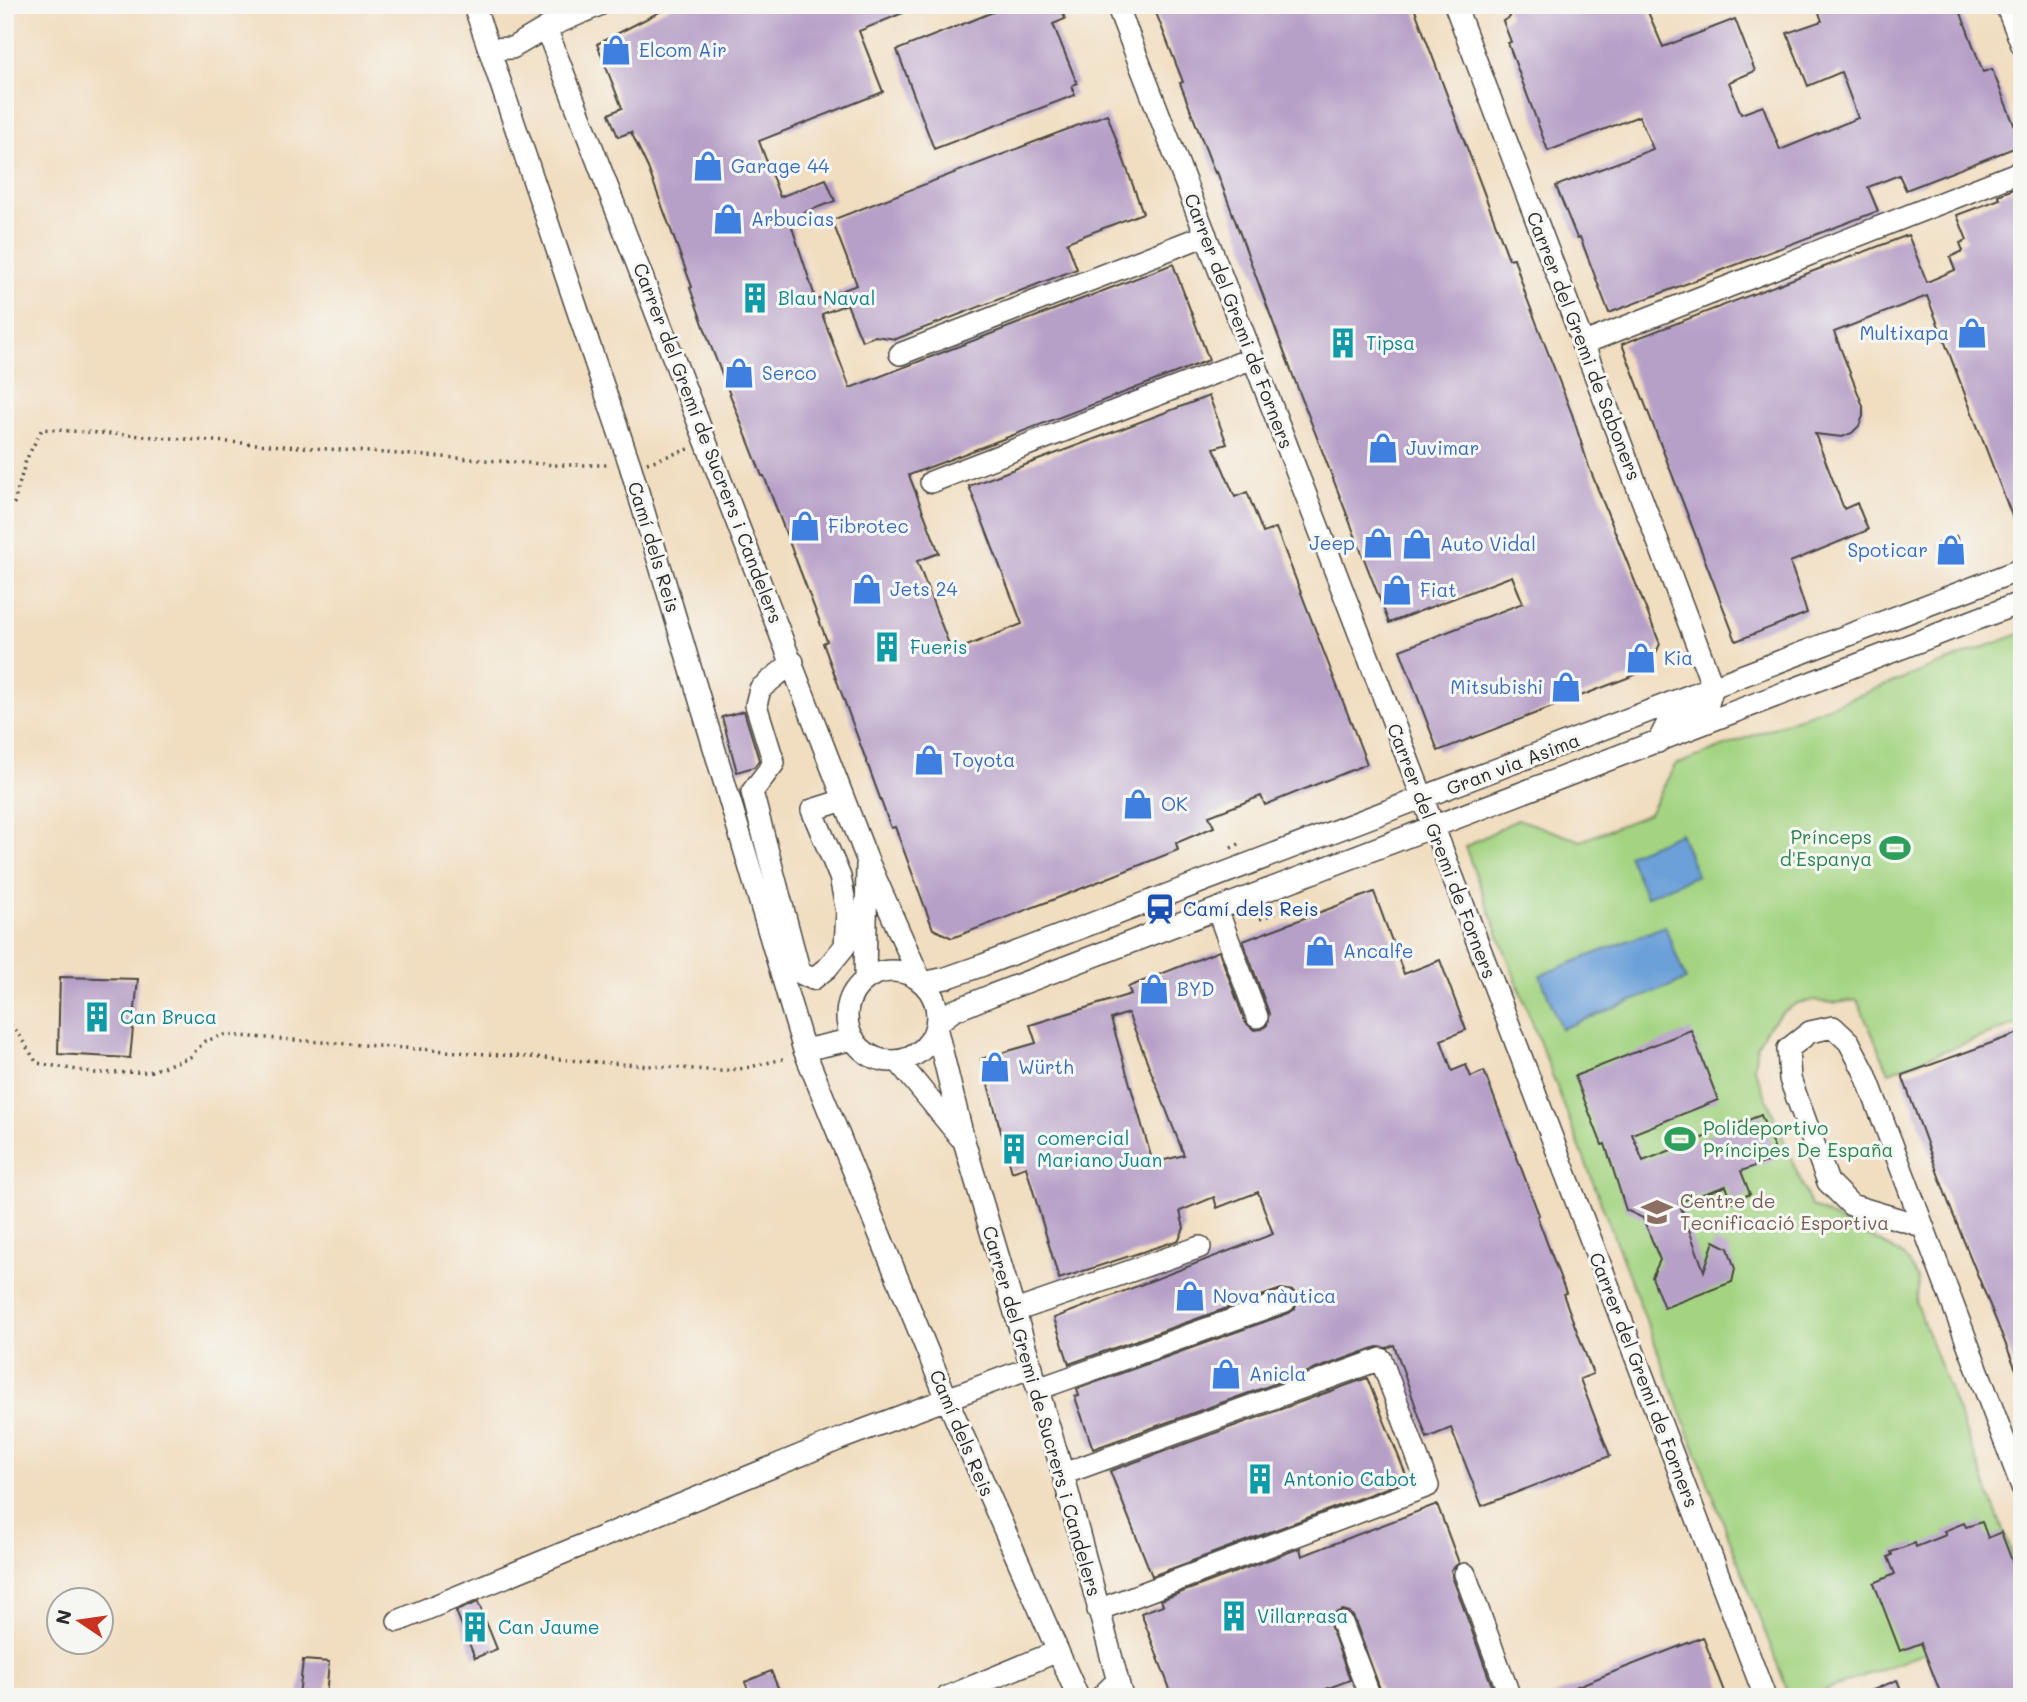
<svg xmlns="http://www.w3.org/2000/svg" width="2027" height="1702" viewBox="0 0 2027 1702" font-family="Mali,sans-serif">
  <rect width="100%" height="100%" fill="#f6f6f2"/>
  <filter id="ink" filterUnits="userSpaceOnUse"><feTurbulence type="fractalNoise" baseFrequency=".0143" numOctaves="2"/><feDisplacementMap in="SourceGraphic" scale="14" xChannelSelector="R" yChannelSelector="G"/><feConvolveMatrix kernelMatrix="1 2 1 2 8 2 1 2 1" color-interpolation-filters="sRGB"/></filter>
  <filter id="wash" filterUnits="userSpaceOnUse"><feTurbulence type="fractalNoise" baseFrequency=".00686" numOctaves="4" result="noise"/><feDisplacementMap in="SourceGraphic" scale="28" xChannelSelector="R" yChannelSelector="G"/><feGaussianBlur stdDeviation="1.57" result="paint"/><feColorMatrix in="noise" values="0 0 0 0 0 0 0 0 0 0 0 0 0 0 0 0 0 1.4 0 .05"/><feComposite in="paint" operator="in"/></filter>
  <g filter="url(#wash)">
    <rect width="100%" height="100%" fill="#f1ddbf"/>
    <path fill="#a4d482" stroke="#688056" stroke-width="2" d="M2022 633V1022L1889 1072 1857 1000 1836 1003 1810 1001 1797 1003 1782 1013 1769 1025 1757 1045 1754 1068 1811 1206 1902 1254C1917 1274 1921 1279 1916 1303L2022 1579V1617L1807 1697H1790L1465 847 1518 819 1581 841 1649 814 1675 765Z"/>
    <path fill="#6ca0d8" stroke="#4c6682" stroke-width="2" d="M1680 833 1697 875 1646 897 1628 855Z
      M1665 926 1686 980 1561 1029 1540 975Z"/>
    <g id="blocks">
      <path fill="#b7a0c7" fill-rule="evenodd" d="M673 5H922L859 31 883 92 759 141 780 197 826 179 835 201 789 218 816 300 857 285 832 220 1107 114 1143 213 1067 242 1077 269 896 339 875 336 862 341 847 304 822 314 850 388 1173 264 1209 360 909 475 939 553 917 561 952 652 1022 624 969 486 1209 396 1227 444 1214 448 1235 497 1247 492 1263 533 1276 528 1367 764 1265 805 1261 796 1209 816 1214 827 1176 843 1178 850 1055 899 952 938 933 929 895 827 891 828 823 643 827 641 764 476H762L712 349 690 288 692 287 648 168 631 132 618 137 609 114 622 108 597 44Z
        M1011 5H1060L1065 19 1053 24 1077 83 1072 86 1075 95 934 149 897 50Z
        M1153 5H1413L1509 259 1514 258 1526 296 1572 414 1589 467 1660 644 1648 670 1438 751 1400 650 1523 603 1512 576 1389 623 1295 381 1217 172 1215 173 1180 83 1183 82Z
        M1506 5H1645L1663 47 1735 19 1755 71 1729 82 1741 114 1763 106 1780 150 1858 118 1841 72 1808 86 1787 33 1822 21 1816 5H1958L1983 72 1992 69 2022 145 1906 190 1899 175 1868 187 1878 211 1609 313 1580 237 1577 238 1556 186 1653 149 1639 116 1548 151 1508 43 1511 42 1503 21 1510 17Z
        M2021 186 2022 542 1927 296 1834 332 1863 406V416L1859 426 1852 433 1842 437 1815 434 1844 509 1857 503 1868 530 1790 562 1807 613 1736 641 1622 344 1908 235 1927 282 1955 270 1950 257 1963 251 1960 243 1967 240 1957 215 2000 199 1998 195Z
        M1956 536 1964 555 1945 563 1937 544Z
        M744 711 759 760 754 767 737 772 722 717Z
        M1374 892 1404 974 1440 960 1466 1030 1441 1040 1452 1071 1466 1065 1471 1077 1484 1071 1539 1215 1537 1216 1566 1293 1563 1294 1593 1374 1580 1379 1610 1456 1482 1506 1451 1428 1427 1438 1394 1345 1387 1348 1377 1347 1093 1449 1075 1397 1079 1396 1077 1389 1289 1313 1295 1309 1298 1297 1293 1291 1281 1289 1069 1364 1054 1318 1273 1234 1258 1192 1217 1208 1214 1197 1180 1211 1184 1228 1179 1240 1059 1279 1026 1167 1012 1172 981 1059 1036 1043 1030 1025 1131 994 1128 987 1219 951 1245 1022 1254 1030 1262 1029 1267 1025 1269 1013 1243 941ZM1128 1013 1184 1155 1153 1163 1111 1019Z
        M60 977 138 979 130 1058 58 1054Z
        M1691 1030 1718 1100 1632 1134 1643 1161 1761 1115 1778 1158 1741 1171 1750 1194 1732 1202 1726 1186 1679 1202 1704 1271 1714 1241 1728 1248 1735 1269 1732 1282 1664 1308 1652 1277 1660 1260 1643 1218 1626 1210 1605 1144 1602 1145 1575 1076Z
        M2022 1032V1382H2021L1952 1212 1902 1075Z
        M1367 1378 1408 1480 1152 1576 1110 1471Z
        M1437 1504 1459 1563 1451 1570 1453 1579 1496 1697H1383L1354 1618 1350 1612 1343 1610 1332 1614 1329 1622 1350 1680 1305 1697H1173L1141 1613 1163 1605 1161 1600 1300 1548 1302 1556Z
        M1982 1522 1988 1538 2001 1532 2022 1587V1697H1942L1921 1643 1900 1651 1874 1583 1895 1574 1888 1557 1892 1555 1891 1552 1915 1543 1916 1547 1946 1535 1944 1531 1964 1523 1966 1527Z
        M478 1602 497 1649 475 1658 456 1611Z
        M1703 1637 1726 1697H1552V1696Z
        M303 1660 329 1662 326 1697H299Z
        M771 1671 782 1697H751L745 1682Z
        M1897 1680 1904 1697H1859V1696Z"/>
    </g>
  </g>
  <g filter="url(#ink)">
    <use href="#blocks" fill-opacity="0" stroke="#494641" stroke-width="2"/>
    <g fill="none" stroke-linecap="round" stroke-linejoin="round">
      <g stroke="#494641" stroke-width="24">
        <path id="minor" d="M474 5 489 49 512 48 546 28 599 5
          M1117 5 1423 799 1765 1697
          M1455 5 1713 687 1707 707 1668 722 1658 742
          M2006 5 2022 45
          M546 28 867 859 921 981
          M489 49 630 465 804 1050 854 1039
          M1582 344 2022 171
          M900 354 1206 235
          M931 482 1253 358
          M793 662 760 689 756 705 774 763 752 792 800 973 813 979 827 968 845 946 847 912 840 877 812 810 844 800
          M1217 909 1257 1017
          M847 1016a45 45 0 1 1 90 0a45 45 0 1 1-90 0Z
          M865 980 867 865
          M923 983 946 978 983 965 2022 569
          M937 1023 953 1011 992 995 2022 602
          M936 1027 964 1141 1063 1474 1122 1697
          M804 1050 947 1399 1078 1697
          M898 1061 960 1137
          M1922 1226 1851 1205 1828 1182 1790 1079 1788 1049 1810 1032 1833 1027 1849 1042 1865 1073 2022 1487
          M1015 1311 1200 1247
          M1038 1389 1285 1301
          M1063 1474 1381 1359 1428 1486 1098 1610
          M1465 1574 1510 1697
          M398 1621 840 1439 1032 1367
          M1342 1623 1370 1697
          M947 1697 1058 1651
          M1101 1697 1117 1681"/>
      </g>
      <path stroke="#494641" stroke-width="3.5" stroke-dasharray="2 5" stroke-linecap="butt" d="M647 463 689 449
        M5 515 14 503 26 460 42 429 556 465H611
        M1231 848 1239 844
        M1260 919 1293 906
        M5 1020 15 1029 37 1063 95 1073 149 1072 190 1057 205 1041 225 1035 721 1071 746 1068 787 1058"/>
      <use href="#minor" stroke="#fff" stroke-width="21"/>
    </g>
  </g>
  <defs>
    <g id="shop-bare" transform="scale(2.415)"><path d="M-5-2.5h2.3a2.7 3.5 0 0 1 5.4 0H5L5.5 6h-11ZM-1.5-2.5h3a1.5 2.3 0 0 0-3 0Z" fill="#3f7fe0" stroke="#f6f6f2" stroke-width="2.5" paint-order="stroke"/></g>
    <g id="building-bare" transform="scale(2.415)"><path d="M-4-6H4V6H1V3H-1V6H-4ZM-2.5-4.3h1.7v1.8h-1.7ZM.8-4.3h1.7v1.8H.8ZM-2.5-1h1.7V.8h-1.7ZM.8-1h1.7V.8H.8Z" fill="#0f9aa8" stroke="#f6f6f2" stroke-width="2.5" paint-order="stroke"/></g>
    <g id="stadium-bare" transform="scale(2.415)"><path d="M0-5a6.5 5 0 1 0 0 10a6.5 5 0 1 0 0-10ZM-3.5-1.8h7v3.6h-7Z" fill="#2e9e5b" stroke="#f6f6f2" stroke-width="2.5" paint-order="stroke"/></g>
    <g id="station-bare" transform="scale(2.415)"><path d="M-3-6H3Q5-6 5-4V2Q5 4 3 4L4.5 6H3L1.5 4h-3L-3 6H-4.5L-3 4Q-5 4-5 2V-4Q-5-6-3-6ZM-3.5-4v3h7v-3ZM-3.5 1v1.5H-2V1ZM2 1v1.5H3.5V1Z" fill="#1a4fb4" stroke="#f6f6f2" stroke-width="2.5" paint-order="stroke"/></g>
    <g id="school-bare" transform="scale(2.415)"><path d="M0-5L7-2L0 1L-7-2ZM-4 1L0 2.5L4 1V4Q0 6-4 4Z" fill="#8d6e63" stroke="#f6f6f2" stroke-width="2.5" paint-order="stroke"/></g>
  </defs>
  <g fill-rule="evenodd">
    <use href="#shop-bare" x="616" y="50"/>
    <use href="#shop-bare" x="708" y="166"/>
    <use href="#shop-bare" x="728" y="219"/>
    <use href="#building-bare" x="755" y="298"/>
    <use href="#shop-bare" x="1972" y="333"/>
    <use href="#building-bare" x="1343" y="343"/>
    <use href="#shop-bare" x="739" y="373"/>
    <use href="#shop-bare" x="1383" y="448"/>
    <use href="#shop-bare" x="805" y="526"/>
    <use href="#shop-bare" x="1378" y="543"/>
    <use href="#shop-bare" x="1417" y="544"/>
    <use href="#shop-bare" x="1951" y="550"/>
    <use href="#shop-bare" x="867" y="589"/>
    <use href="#shop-bare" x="1397" y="590"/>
    <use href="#building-bare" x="887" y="647"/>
    <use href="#shop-bare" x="1641" y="658"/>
    <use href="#shop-bare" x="1566" y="687"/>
    <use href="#shop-bare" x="929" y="760"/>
    <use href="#shop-bare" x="1138" y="804"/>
    <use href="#stadium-bare" x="1895" y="848"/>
    <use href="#station-bare" x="1160" y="909"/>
    <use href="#shop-bare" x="1320" y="951"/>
    <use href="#shop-bare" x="1154" y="989"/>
    <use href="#building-bare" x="97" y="1017"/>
    <use href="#shop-bare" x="995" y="1067"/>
    <use href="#stadium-bare" x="1680" y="1139"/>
    <use href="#building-bare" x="1014" y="1149"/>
    <use href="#school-bare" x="1657" y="1212"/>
    <use href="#shop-bare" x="1190" y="1296"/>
    <use href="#shop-bare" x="1226" y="1374"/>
    <use href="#building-bare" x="1260" y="1479"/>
    <use href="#building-bare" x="1234" y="1616"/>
    <use href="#building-bare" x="475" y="1627"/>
  </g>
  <g text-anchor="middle" stroke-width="6" stroke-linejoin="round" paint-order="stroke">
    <g font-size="19" fill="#366cbe" stroke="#f6f6f2" text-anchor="start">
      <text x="639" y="57">Elcom Air</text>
      <text x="731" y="173">Garage 44</text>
      <text x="751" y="226">Arbucias</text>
      <text x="1949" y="340" text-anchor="end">Multixapa</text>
      <text x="762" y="380">Serco</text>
      <text x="1406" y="455">Juvimar</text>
      <text x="828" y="533">Fibrotec</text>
      <text x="1355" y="550" text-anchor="end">Jeep</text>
      <text x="1440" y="551">Auto Vidal</text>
      <text x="1928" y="557" text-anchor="end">Spoticar</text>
      <text x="890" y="596">Jets 24</text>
      <text x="1420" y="597">Fiat</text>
      <text x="1664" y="665">Kia</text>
      <text x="1543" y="694" text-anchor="end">Mitsubishi</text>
      <text x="952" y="767">Toyota</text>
      <text x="1161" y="811">OK</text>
      <text x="1343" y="958">Ancalfe</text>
      <text x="1177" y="996">BYD</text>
      <text x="1018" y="1074">Würth</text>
      <text x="1213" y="1303">Nova nàutica</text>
      <text x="1249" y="1381">Anicla</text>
    </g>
    <g font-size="19" fill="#0d838f" stroke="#f6f6f2" text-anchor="start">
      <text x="778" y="305">Blau Naval</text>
      <text x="1366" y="350">Tipsa</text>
      <text x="910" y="654">Fueris</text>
      <text x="120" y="1024">Can Bruca</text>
      <text x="1037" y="1145">comercial<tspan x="1037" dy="22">Mariano Juan</tspan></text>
      <text x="1283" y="1486">Antonio Cabot</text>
      <text x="1257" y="1623">Villarrasa</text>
      <text x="498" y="1634">Can Jaume</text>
    </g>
    <g font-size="19" fill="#2b2b2b" stroke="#f6f6f2">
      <text transform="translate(1239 321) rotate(69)" y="7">Carrer del Gremi de Forners</text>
      <text transform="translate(1584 346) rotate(69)" y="7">Carrer del Gremi de Saboners</text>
      <text transform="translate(708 443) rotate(69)" y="7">Carrer del Gremi de Sucrers i Candelers</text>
      <text transform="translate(654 547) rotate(73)" y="7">Camí dels Reis</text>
      <text transform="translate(1513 764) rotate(-21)" y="7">Gran via Asima</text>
      <text transform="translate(1442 851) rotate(69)" y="7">Carrer del Gremi de Forners</text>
      <text transform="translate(1644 1380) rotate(69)" y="7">Carrer del Gremi de Forners</text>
      <text transform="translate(1042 1411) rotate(74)" y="7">Carrer del Gremi de Sucrers i Candelers</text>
      <text transform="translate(962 1433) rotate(67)" y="7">Camí dels Reis</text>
    </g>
    <g font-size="19" fill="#27864d" stroke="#f6f6f2" text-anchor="end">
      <text x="1872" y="844">Prínceps<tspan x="1872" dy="22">d'Espanya</tspan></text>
      <text x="1703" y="1135" text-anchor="start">Polideportivo<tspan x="1703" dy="22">Príncipes De España</tspan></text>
    </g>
    <g font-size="19" fill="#164399" stroke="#f6f6f2" text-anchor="start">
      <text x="1183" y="916">Camí dels Reis</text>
    </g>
    <g font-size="19" fill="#785e54" stroke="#f6f6f2" text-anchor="start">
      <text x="1680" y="1208">Centre de<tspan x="1680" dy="22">Tecnificació Esportiva</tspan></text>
    </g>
  </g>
  <rect width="2027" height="1702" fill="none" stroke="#f6f6f2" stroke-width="28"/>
  <g transform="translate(80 1621) rotate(283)"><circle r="33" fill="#f6f6f2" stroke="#a5a5a2" stroke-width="2"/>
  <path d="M0-5L12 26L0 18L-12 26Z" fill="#c8321e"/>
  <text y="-10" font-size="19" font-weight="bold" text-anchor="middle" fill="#2b2b2b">N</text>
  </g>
</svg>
